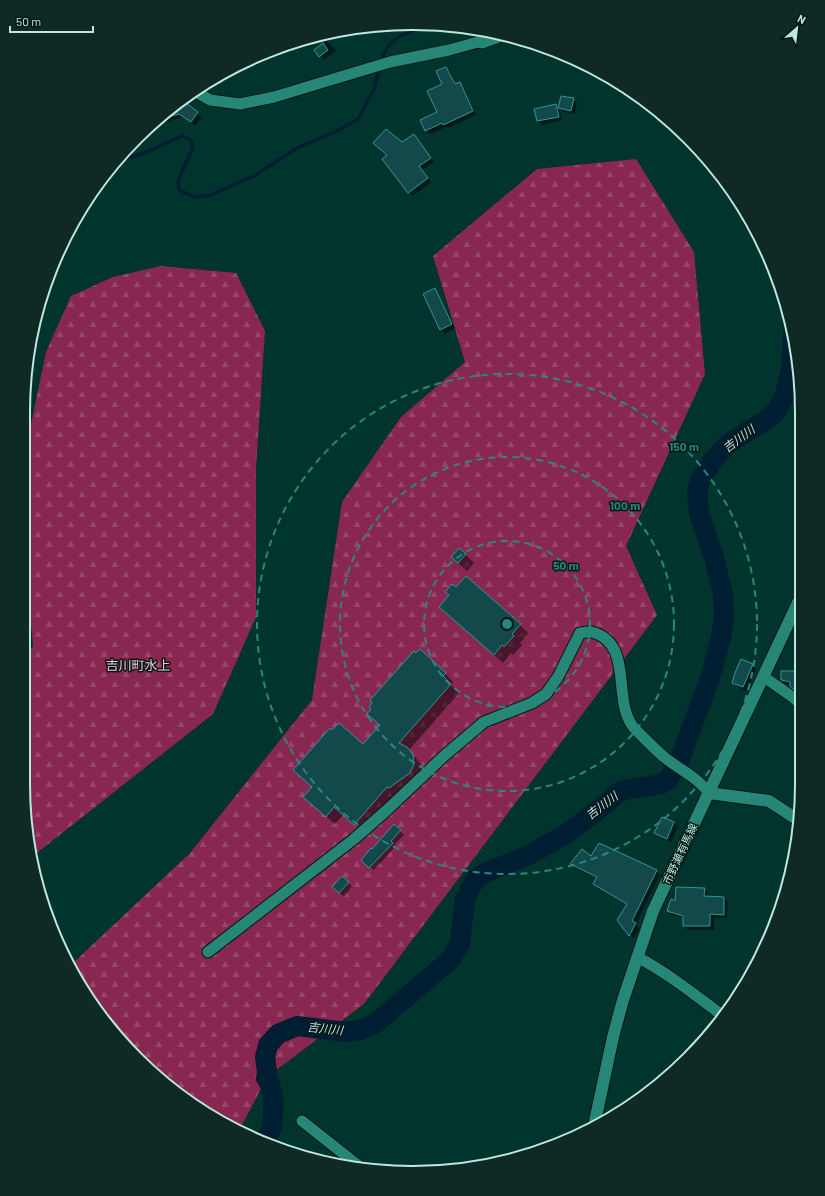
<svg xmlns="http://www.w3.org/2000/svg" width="825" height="1196" viewBox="0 0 825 1196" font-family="Barlow,'Noto Sans JP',sans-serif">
  <defs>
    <pattern id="forest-firs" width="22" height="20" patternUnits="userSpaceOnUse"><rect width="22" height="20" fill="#882850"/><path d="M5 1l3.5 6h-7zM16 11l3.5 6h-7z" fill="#974769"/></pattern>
  </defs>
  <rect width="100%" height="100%" fill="#00342c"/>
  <path fill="url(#forest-firs)" d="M636 159 694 252 705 374 626 546 657 615 364 1004 267 1077 240 1129 156 1076 89 1000 72 964 190 853 312 700 342 502 401 417 465 362 433 256 537 169Z
    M161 266 236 273 265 331 256 469V617L213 714 33 856 23 783V661L33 646 23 532V463L46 352 71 296 113 277Z"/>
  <path fill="#0007" d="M327 40 336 51 324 60 315 50Z
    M446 68 450 72 456 85 459 83 463 87 476 115 448 128 446 127 430 134 426 131 421 120 438 112Z
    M573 99 577 103 575 114 563 112 559 108Z
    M181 101 202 117 195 126 184 117 155 125 154 124Z
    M555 105 559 108 562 120 542 125 538 121Z
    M414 135 434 162 422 170 431 182 413 196 383 159 401 143Z
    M435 290 438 293 455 328 445 334 441 330 424 294Z
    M465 554 474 563 467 571 452 557Z
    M440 607 520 625 528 633 520 643 522 645 513 655 511 653 503 663Z
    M802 616V635L795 630Z
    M752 665 756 669 747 691 738 687 734 683Z
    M802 672V695L795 690 791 685 786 684 782 680Z
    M445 673 453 682 451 685 459 693 409 750 421 764 422 773 363 832 343 815 335 824 313 805V788L294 770 363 745Z
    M663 818 674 823 678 827 671 842 660 837 656 833Z
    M394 825 404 835 394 845 395 847 374 870 362 860 372 851Z
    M591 858 656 871 660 875 636 924 639 928 634 939 618 920 627 905 598 887 594 884 597 878 575 868 572 864Z
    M348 883 352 886 344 897 334 887Z
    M704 889 708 893V897L724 898 728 902 727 918H714V930H688L684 926V918L672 915 668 911 676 902Z"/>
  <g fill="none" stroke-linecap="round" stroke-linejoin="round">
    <path stroke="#001e32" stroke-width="3.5" d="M381 62C387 37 408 31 431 25
      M117 160C140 157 161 145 182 136L191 140 193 147 178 181 179 190 195 197 208 196 256 175 297 148 341 129 358 119 374 89 379 68"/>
    <path stroke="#001e32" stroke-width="20" d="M263 1143C266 1138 271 1132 272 1127 274 1114 275 1088 266 1078L267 1072 265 1057 268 1045 278 1034 297 1026 346 1032 360 1030 376 1023 450 960 460 943 465 899 475 879 487 872 527 856 566 834 597 811 618 793 624 790 661 784 669 779 680 759 710 678 721 638 724 617 723 594 713 554 699 513 697 492 700 481 713 460 729 443 766 420 776 412 785 395 791 369 793 332"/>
  </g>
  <path fill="#13494b" stroke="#30969a" d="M323 43 328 50 319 57 314 50Z
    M446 67 455 84 460 82 473 111 443 125 442 123 425 131 420 120 437 112 427 91 442 84 436 71Z
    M561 96 574 98 571 111 558 108Z
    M182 100 198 112 191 122 179 114 159 119Z
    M556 104 559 117 537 121 534 109Z
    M386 129 402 142 414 134 431 158 419 166 428 178 408 193 382 159 387 155 373 143Z
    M435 288 452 324 440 330 423 294Z
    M459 548 466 554 458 563 451 557Z
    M466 576 521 624 512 634 514 636 504 647 502 645 494 655 439 607 449 595 445 592 452 584 456 587Z
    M420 649 446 673 443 676 451 684 399 743 407 747 413 755 414 764 410 773 389 788 387 787 354 825 334 807 326 817 303 797 312 787 293 770 330 728 332 730 339 723 363 744 380 725 367 714 371 709 369 707 372 703 370 700 414 651 416 653Z
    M741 659 753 664 743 687 732 683 735 673Z
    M781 671H802V692H798L790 687V682L781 680Z
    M662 817 674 822 667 839 654 833Z
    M394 824 401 830 391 841 393 843 369 868 361 860 371 848 372 849Z
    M599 843 657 870 632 921 636 923 629 936 617 920 627 904 593 884 597 877 570 864 582 849 591 856Z
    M342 876 349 882 339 893 332 887Z
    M676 887 705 888 704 896 724 897V915L710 914V926H683V916L667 911 671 899 675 901Z"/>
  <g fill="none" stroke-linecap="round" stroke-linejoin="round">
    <g stroke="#001914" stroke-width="13">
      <path id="minor" d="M195 89 198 93 210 100 240 104 274 97 390 62 449 50 478 42 482 43 504 35
        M764 677 794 698 802 706
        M208 952 354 839 387 810 444 756 484 722 532 703 546 694 558 677 580 633C583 633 589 631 592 632 632 643 614 693 630 722 633 728 639 733 644 738 650 744 657 751 664 757 680 770 696 776 709 793
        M637 957C668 973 695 995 723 1016
        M302 1121 364 1170"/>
    </g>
    <g stroke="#001914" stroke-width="14">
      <path id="tertiary" d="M709 793 769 801 798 820"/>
    </g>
    <g stroke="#001914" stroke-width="14">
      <path id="secondary" d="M594 1126 613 1037 623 1000 653 911 802 594"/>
    </g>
    <use href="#minor" stroke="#278777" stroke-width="11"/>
    <use href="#tertiary" stroke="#278777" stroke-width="12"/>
    <use href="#secondary" stroke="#278777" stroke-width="12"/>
  </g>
  <g fill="none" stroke="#29877f" stroke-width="2" stroke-dasharray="7 5">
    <circle cx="507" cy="624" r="83"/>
    <circle cx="507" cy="624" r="167"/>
    <circle cx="507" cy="624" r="250"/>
  </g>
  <g text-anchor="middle" stroke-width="3" stroke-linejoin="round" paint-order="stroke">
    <g font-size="11" fill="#bee8dd" stroke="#001914">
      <text transform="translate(680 854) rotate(-65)" y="4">市野瀬有馬線</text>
    </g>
    <g font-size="12" font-style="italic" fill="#c7deee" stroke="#001914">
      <text transform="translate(739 439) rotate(-37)" y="4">吉川川</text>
      <text transform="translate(602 806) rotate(-37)" y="4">吉川川</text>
      <text transform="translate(325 1029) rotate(6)" y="4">吉川川</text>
    </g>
    <g font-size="13" fill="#f6c4d2" stroke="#001914">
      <text x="138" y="670">吉川町水上</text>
    </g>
  </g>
  <path d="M0 0H825V1196H0ZM412 30H413A382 382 0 0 1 795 412V784A382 382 0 0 1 413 1166H412A382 382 0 0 1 30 784V412A382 382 0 0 1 412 30Z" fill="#0f2a24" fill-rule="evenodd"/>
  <path fill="none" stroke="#bee8dd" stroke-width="2" d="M412 30H413A382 382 0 0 1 795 412V784A382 382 0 0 1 413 1166H412A382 382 0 0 1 30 784V412A382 382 0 0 1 412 30Z"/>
  <circle cx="507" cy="624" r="6" fill="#29877f" stroke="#001914" stroke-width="2"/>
  <g font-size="12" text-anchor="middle" font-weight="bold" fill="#29877f" stroke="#001914" stroke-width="3" stroke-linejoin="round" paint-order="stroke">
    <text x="684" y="451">150 m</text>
    <text x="625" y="510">100 m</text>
    <text x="566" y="570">50 m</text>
  </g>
  <g transform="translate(797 28) rotate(28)" stroke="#001914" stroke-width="3" paint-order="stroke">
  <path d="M0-3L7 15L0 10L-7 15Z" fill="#bee8dd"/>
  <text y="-6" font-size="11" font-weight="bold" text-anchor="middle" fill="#bee8dd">N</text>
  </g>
  <path d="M10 26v6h83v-6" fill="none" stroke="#bee8dd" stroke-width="2"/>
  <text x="16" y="26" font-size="12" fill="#bee8dd" stroke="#001914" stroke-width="3" paint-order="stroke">50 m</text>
</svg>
